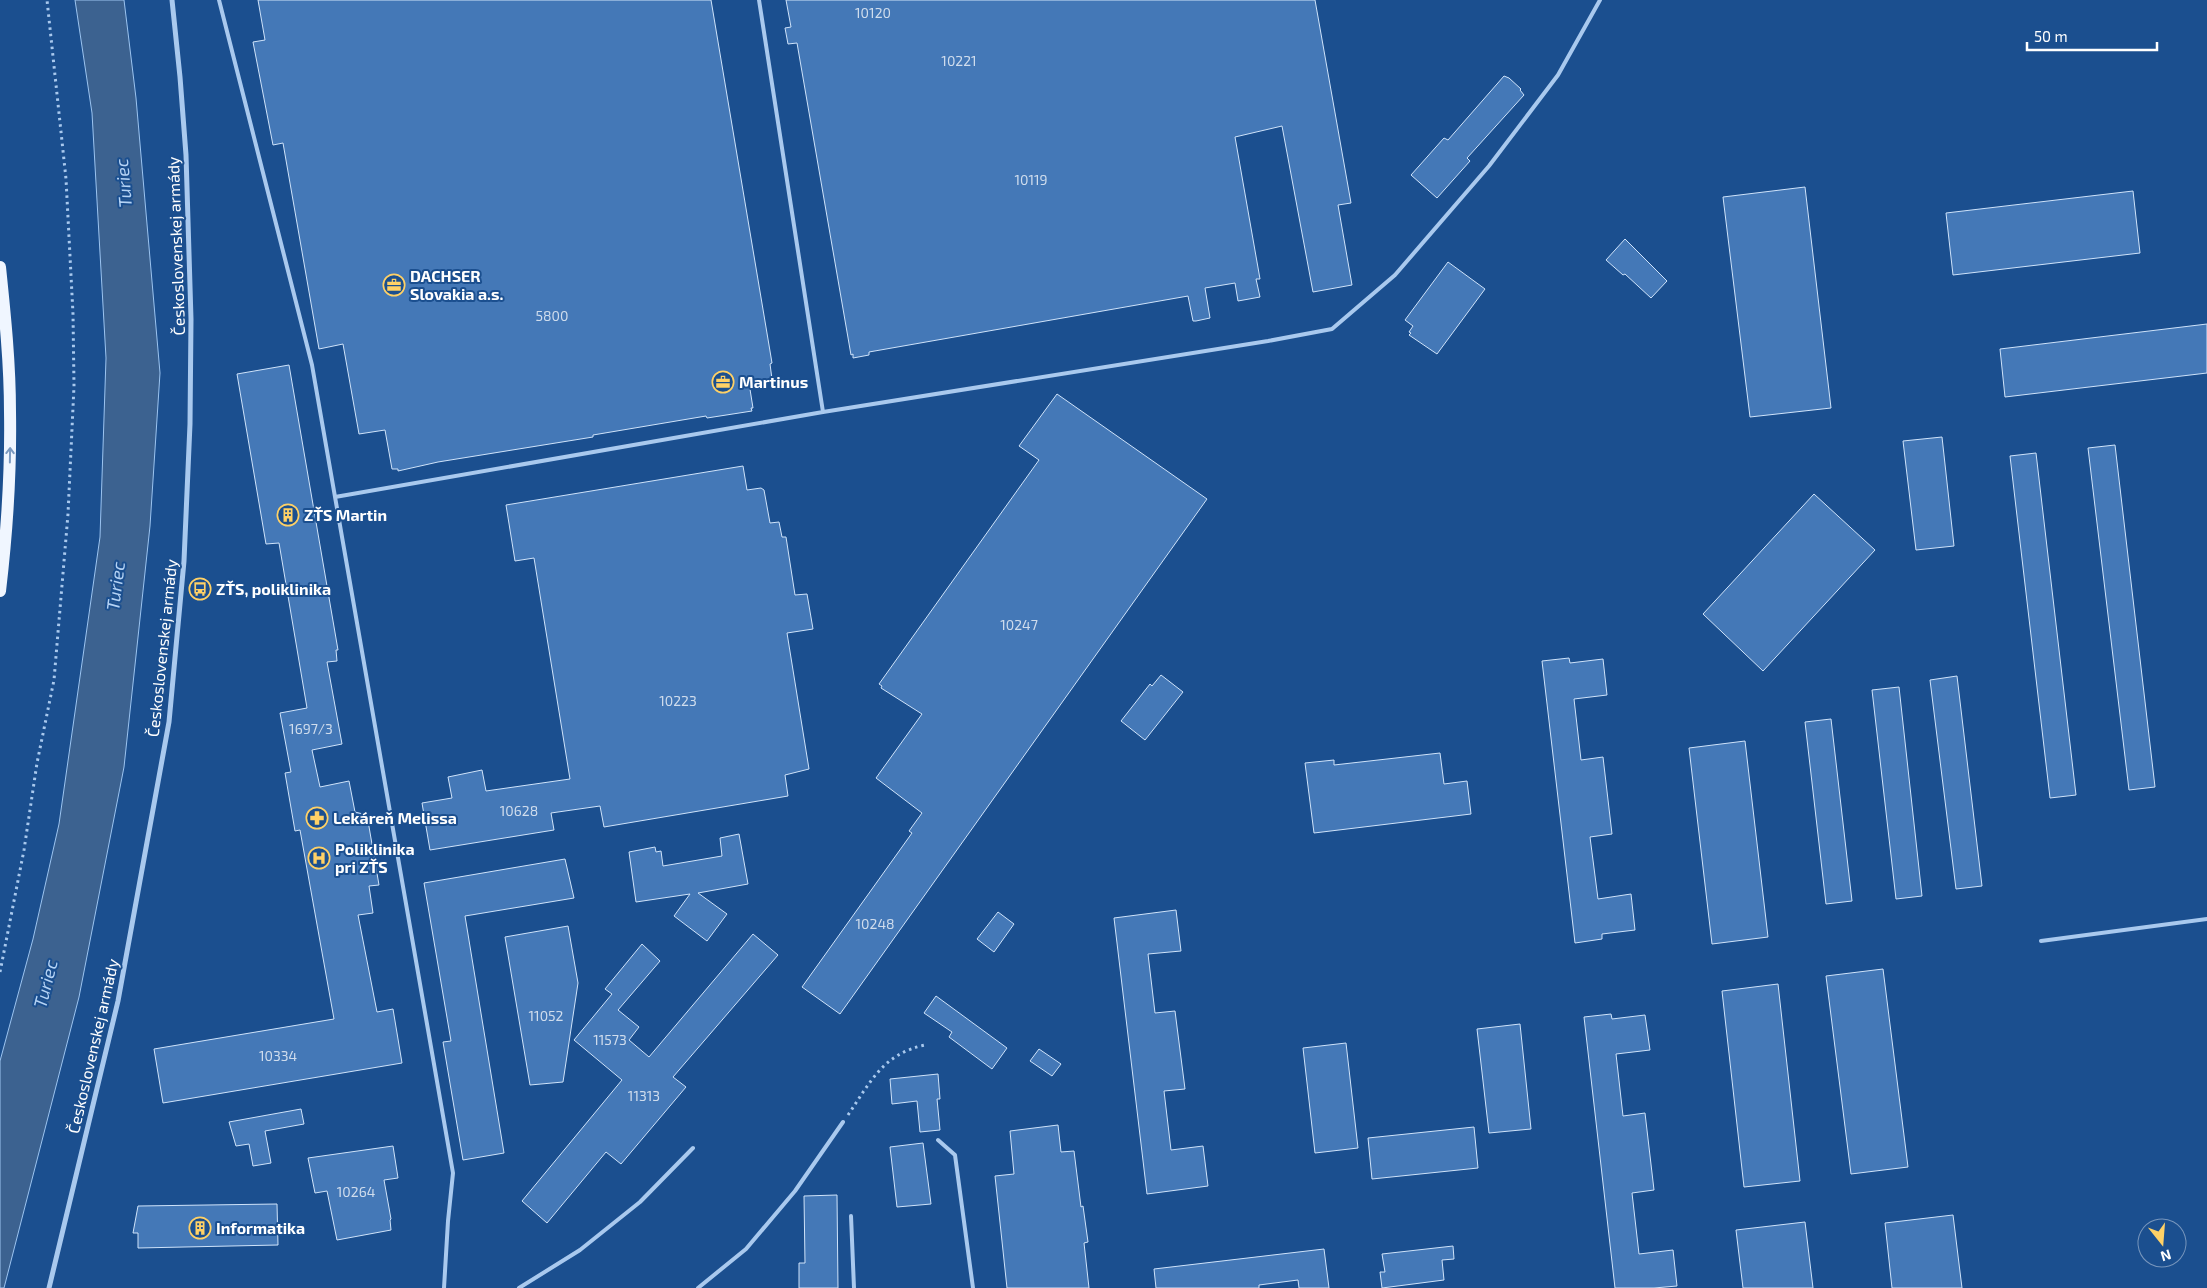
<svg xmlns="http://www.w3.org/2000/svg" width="2207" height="1288" viewBox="0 0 2207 1288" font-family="'Exo 2',sans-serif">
  <rect width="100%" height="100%" fill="#1b4f8f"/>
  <path fill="#3c6290" stroke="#9cc4f0" d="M75 0H124L136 98 160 373 150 526 124 767 79 997 4 1288H0V1061L33 939 59 824 100 537 106 358 92 113Z"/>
  <path fill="#4478b7" stroke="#cfe3fa" d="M258 0H711L772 363 770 364 772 379 749 383 753 408H751L752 411 707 418 706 416 593 435V437L438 462 398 471V469H392L385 430 359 434 343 344 319 349 283 143 273 145 253 42 265 40Z
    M786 0H1315L1351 203 1338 205 1352 285 1313 292 1282 126 1235 137 1260 279H1256L1260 297 1238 301 1235 283 1205 288 1210 318 1196 321H1193L1188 296 869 352V355L853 358V354L851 355 797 43 788 44 785 28 791 27Z
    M1504 76 1509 78 1521 89 1520 90 1524 95 1467 158 1470 161 1437 198 1411 175 1444 138 1448 140Z
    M1805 187 1831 408 1750 417 1723 197Z
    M2133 191 2140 253 1953 275 1946 213Z
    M1625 239 1667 281 1651 298 1625 274 1623 275 1606 260Z
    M1448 262 1485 289 1437 354 1409 335 1411 333 1409 332 1413 326 1405 320Z
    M2207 324V373L2005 397 2000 349Z
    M289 365 338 650H336L337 661 327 662 342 744 312 750 320 787 349 781 355 812 367 815 379 885 369 886 373 913 358 915 377 1012 393 1009 402 1063 163 1103 154 1049 334 1019 300 830 295 831 285 773 291 772 280 713 307 708 279 543 266 544 237 374Z
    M1057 394 1207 499 840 1014 802 987 912 833 909 831 922 813 876 778 922 714 881 688 882 686 879 684 1039 460 1019 446Z
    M1942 437 1954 546 1916 550 1903 441Z
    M2115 445 2155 787 2129 790 2088 448Z
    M2036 453 2076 795 2050 798 2010 456Z
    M743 466 747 490 761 488 764 490 770 523 779 522 782 537H786L795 595 807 594 813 629 787 633 809 769 785 775 788 796 604 827 600 806 551 813 554 830 430 850 422 803 452 798 448 777 482 770 486 791 570 779 534 558 515 561 506 505Z
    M1814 494 1875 550 1763 671 1703 614Z
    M1569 658 1570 663 1603 659 1607 695 1574 699 1581 760 1603 757 1612 834 1590 837 1598 899 1631 894 1635 930 1602 934V939L1575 943 1542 661Z
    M1161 675 1183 692 1145 740 1121 721 1150 684 1152 686Z
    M1957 676 1982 886 1956 889 1930 680Z
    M1899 687 1922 896 1896 899 1872 690Z
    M1831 719 1852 901 1826 904 1805 722Z
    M1745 741 1768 937 1712 944 1689 748Z
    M1440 753 1444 784 1467 781 1471 814 1314 833 1305 763 1334 760V765Z
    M739 834 748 884 698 893 727 914 707 941 674 916 690 894 636 902 629 852 655 847 656 852 661 851 663 866 722 856 720 838Z
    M565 859 574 898 465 916 504 1153 463 1160 443 1042 451 1041 424 883Z
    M1176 910 1181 951 1148 954 1155 1013 1175 1011 1185 1089 1164 1091 1171 1150 1203 1146 1208 1186 1147 1194 1114 918Z
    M998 912 1014 924 994 952 977 939Z
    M568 926 578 983 563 1082 530 1085 505 937Z
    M753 934 778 955 673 1077 686 1087 621 1164 606 1152 547 1223 522 1201 622 1080 574 1040 612 994 605 989 642 944 660 961 618 1010 639 1027 629 1040 649 1057Z
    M1883 969 1908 1167 1851 1174 1826 976Z
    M1778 984 1800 1181 1744 1187 1722 991Z
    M936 996 1007 1048 992 1069 949 1037 952 1032 924 1013Z
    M1611 1014 1612 1019 1645 1015 1650 1050 1616 1054 1623 1116 1645 1113 1654 1190 1632 1193 1639 1254 1673 1250 1677 1286 1654 1288H1615L1584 1017Z
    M1520 1024 1531 1129 1489 1133 1477 1029Z
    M1346 1043 1358 1148 1315 1153 1303 1048Z
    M1039 1049 1061 1064 1052 1076 1030 1061Z
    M938 1074 940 1099H937L940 1130 920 1132 917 1101 892 1104 890 1079Z
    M301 1109 304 1124 265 1131 271 1163 253 1166 249 1144 236 1146 229 1122Z
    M1058 1125 1061 1152 1074 1151 1081 1207 1083 1206 1088 1242 1084 1243 1089 1288H1007L995 1176 1014 1174 1010 1131Z
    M1474 1127 1478 1168 1372 1179 1368 1138Z
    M923 1143 931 1204 897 1207 890 1147Z
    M393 1146 398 1178 384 1180 391 1219 390 1220 391 1230 337 1240 327 1191 315 1193 308 1158Z
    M837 1195 838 1288H799V1263H805L804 1196Z
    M277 1204 278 1245 138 1248V1233H133L138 1206Z
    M1953 1215 1962 1288H1892L1885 1223Z
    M1805 1222 1813 1288H1743L1736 1230Z
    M1453 1246 1454 1259 1442 1260 1444 1280 1382 1288 1380 1272H1385L1382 1254Z
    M1324 1249 1329 1288H1299L1298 1280 1259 1285V1288H1156L1154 1269Z"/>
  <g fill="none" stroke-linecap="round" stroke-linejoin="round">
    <path stroke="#a9c9ee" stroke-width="3" stroke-dasharray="2.5 4" stroke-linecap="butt" d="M0 972 24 850 37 763 54 680 68 514 74 386 73 314 66 179 47 0
      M848 1115C871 1081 883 1054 925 1045"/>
    <path stroke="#a9c9ee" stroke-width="4" d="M219 0 312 365 453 1173 448 1221 444 1288
      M823 412 1268 341 1332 329 1395 275 1489 166 1558 75 1600 0
      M335 497 823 412 759 0
      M2041 941 2207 919
      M938 1140 955 1155 973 1288
      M851 1216 854 1288
      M519 1288 580 1250 640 1202 693 1148
      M698 1288 746 1249 795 1191 843 1122"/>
    <path stroke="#a9c9ee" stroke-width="5" d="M49 1288 118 1001 169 722 184 561 190 424 191 319 186 155 180 77 172 0"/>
    <path stroke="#f0f6ff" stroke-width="12" d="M0 267C5 315 10 364 10 412 11 472 7 532 0 591"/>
  </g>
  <defs><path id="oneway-shaft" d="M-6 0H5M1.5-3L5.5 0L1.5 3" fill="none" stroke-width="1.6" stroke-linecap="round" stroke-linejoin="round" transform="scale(1.25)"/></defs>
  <use stroke="#7b9ac1" href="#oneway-shaft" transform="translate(10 455) rotate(-89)"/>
  <defs>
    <g id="office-ring" transform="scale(1.125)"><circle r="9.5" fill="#1b4f8f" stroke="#ffd166" stroke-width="1.5"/><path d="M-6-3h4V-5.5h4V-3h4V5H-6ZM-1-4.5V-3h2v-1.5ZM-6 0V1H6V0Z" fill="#ffd166"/></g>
    <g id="building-ring" transform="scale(1.125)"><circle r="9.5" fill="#1b4f8f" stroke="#ffd166" stroke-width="1.5"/><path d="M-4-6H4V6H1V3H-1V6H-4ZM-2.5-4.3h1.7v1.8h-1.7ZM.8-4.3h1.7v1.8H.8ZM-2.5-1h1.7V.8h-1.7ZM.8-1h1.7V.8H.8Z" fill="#ffd166"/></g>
    <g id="bus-ring" transform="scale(1.125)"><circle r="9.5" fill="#1b4f8f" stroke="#ffd166" stroke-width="1.5"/><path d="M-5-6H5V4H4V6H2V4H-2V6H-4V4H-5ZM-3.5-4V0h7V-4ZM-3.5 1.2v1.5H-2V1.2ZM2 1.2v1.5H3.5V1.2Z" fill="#ffd166"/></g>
    <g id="pharmacy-ring" transform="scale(1.125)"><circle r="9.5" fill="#1b4f8f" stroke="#ffd166" stroke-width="1.5"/><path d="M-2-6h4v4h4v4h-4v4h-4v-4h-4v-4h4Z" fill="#ffd166"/></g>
    <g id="hospital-ring" transform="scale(1.125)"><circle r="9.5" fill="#1b4f8f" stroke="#ffd166" stroke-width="1.5"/><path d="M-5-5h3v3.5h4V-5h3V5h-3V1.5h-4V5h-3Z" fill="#ffd166"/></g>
  </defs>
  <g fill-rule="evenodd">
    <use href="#office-ring" x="394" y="285"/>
    <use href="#office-ring" x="723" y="382"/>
    <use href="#building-ring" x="288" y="515"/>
    <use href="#bus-ring" x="200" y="589"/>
    <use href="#pharmacy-ring" x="317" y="818"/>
    <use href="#hospital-ring" x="319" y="858"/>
    <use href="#building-ring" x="200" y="1228"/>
  </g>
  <g text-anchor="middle" stroke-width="4" stroke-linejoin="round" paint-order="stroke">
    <g font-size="14" fill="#d0dded">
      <text x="873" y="18">10120</text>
      <text x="959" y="66">10221</text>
      <text x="1031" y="185">10119</text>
      <text x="552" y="321">5800</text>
      <text x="1019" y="630">10247</text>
      <text x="678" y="706">10223</text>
      <text x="311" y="734">1697/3</text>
      <text x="519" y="816">10628</text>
      <text x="875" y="929">10248</text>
      <text x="546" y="1021">11052</text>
      <text x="610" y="1045">11573</text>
      <text x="278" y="1061">10334</text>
      <text x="644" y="1101">11313</text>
      <text x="356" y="1197">10264</text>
    </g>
    <g font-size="16" fill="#fff" stroke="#1b4f8f">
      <text transform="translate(176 246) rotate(-92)" y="6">Československej armády</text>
      <text transform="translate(162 648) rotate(-84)" y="6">Československej armády</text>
      <text transform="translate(93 1046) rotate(-77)" y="6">Československej armády</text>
    </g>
    <g font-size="16" font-weight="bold" fill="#fff" stroke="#1b4f8f" text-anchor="start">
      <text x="410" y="282">DACHSER<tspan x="410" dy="18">Slovakia a.s.</tspan></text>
      <text x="739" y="388">Martinus</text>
      <text x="304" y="521">ZŤS Martin</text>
      <text x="216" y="595">ZŤS, poliklinika</text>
      <text x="333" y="824">Lekáreň Melissa</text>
      <text x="335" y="855">Poliklinika<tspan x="335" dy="18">pri ZŤS</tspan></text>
      <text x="216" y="1234">Informatika</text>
    </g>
    <g font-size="18" font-style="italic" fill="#b5d3f5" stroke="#1b4f8f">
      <text transform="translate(124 183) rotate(-95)" y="6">Turiec</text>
      <text transform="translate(116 586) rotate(-83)" y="6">Turiec</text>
      <text transform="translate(46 984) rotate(-76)" y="6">Turiec</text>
    </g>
  </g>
  <g transform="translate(2162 1243) rotate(163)"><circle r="24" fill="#1b4f8f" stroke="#7695bc"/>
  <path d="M0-4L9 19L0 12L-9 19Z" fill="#ffd166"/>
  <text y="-8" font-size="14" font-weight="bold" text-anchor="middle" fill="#ffffff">N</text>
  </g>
  <path d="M2027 42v8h130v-8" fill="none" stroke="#ffffff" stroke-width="2.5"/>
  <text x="2034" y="42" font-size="15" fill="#ffffff" stroke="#1b4f8f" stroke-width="4" paint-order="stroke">50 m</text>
</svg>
